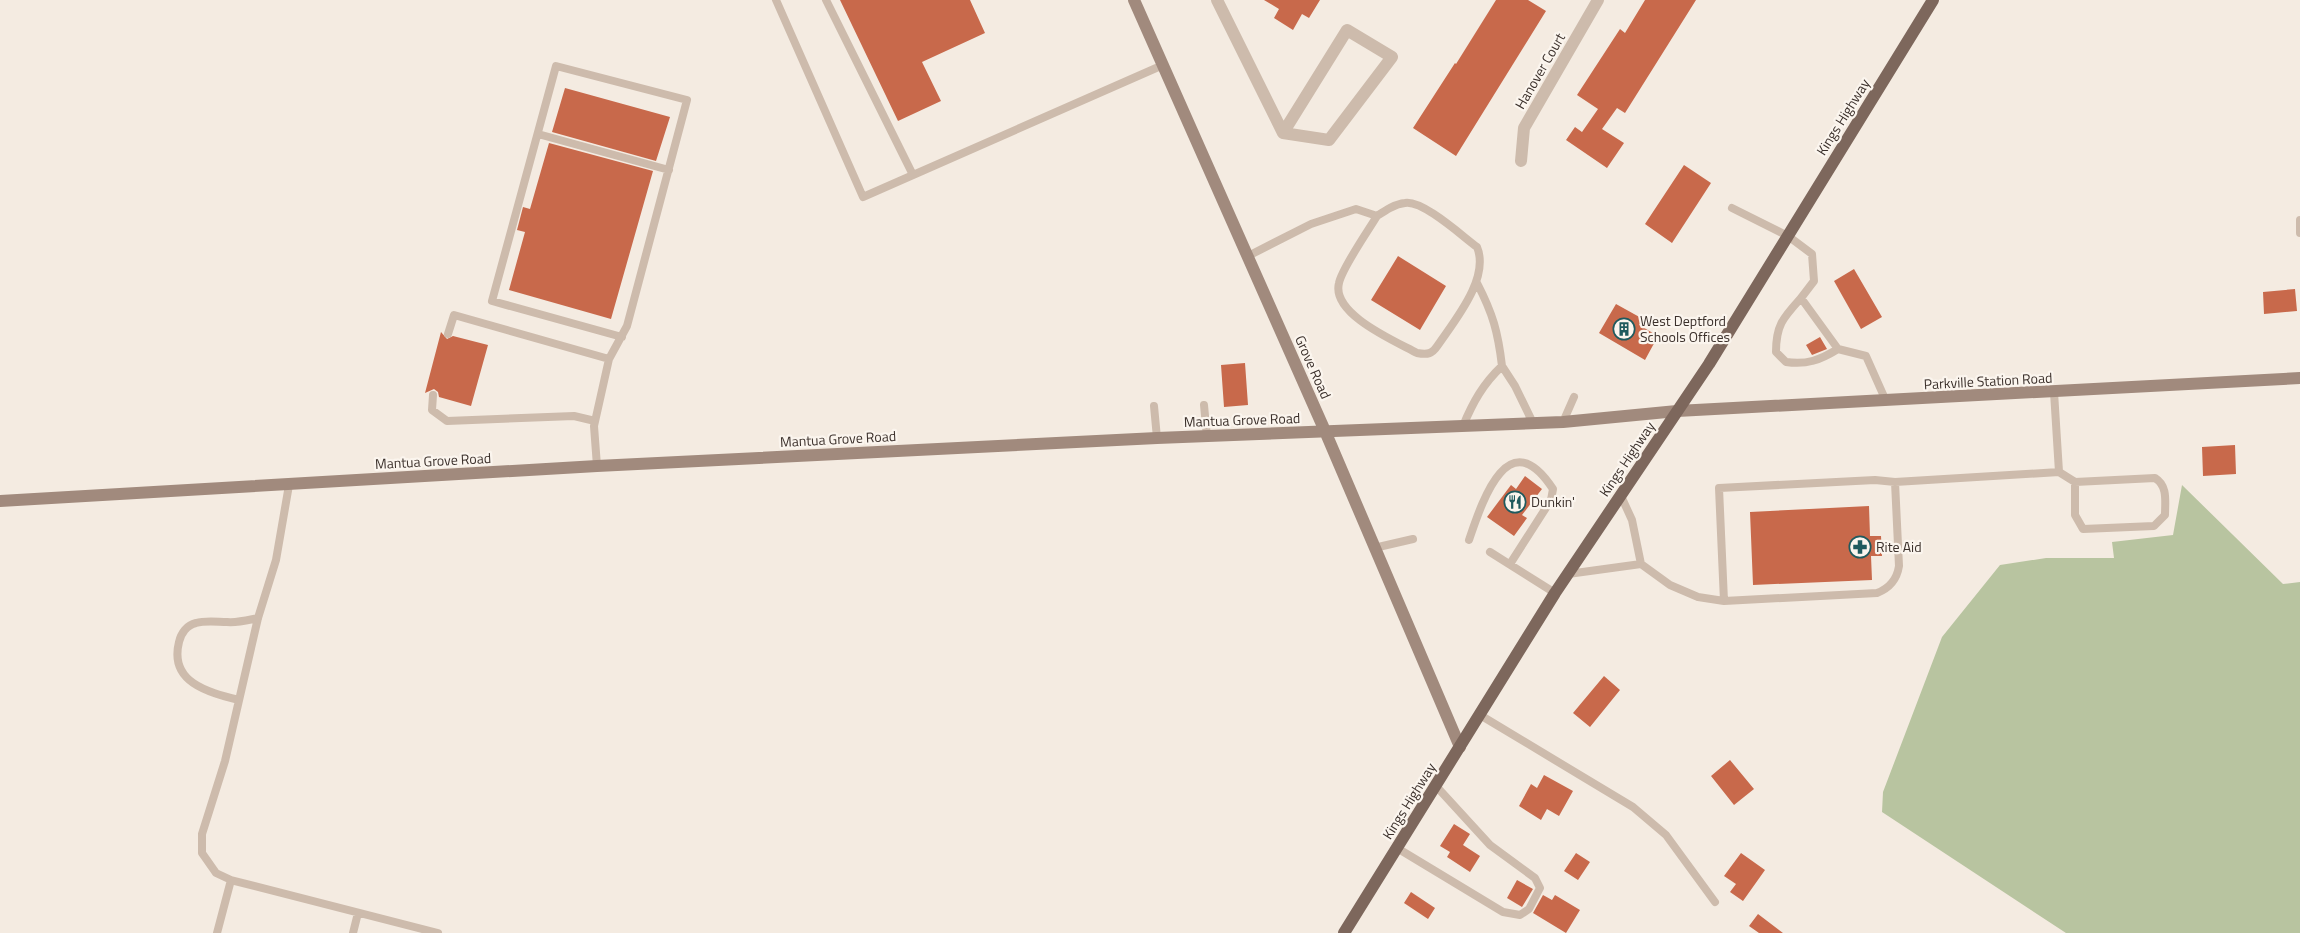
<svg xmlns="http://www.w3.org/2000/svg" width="2300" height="933" viewBox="0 0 2300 933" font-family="'Titillium Web',sans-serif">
  <rect width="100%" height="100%" fill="#f4ebe1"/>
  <path fill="#b8c4a0" d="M2182 485 2283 584 2300 582V933H2066L1882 812 1883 792 1942 637 2000 565 2046 558H2114L2112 542 2173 535Z"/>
  <path fill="#c8694b" d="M840 0H970L985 33 922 62 941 101 898 121Z
    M1264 0H1320L1309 18 1302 14 1293 30 1274 18 1279 9Z
    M1496 0H1528L1546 11 1456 156 1413 128 1455 63 1456 64Z
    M1645 0H1696L1625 113 1617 108 1602 129 1624 143 1607 168 1566 140 1575 127 1582 132 1598 109 1577 95 1620 29 1625 33Z
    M565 88 670 117 656 161 552 132Z
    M549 143 653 171 611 319 509 290 525 232 517 230 523 207 530 209Z
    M1684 165 1711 183 1672 243 1645 224Z
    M1398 256 1446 286 1420 330 1371 300Z
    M1854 269 1882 317 1861 329 1834 281Z
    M2295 289 2297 311 2264 314 2263 292Z
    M1616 304 1643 319 1639 325 1658 336 1645 360 1599 333Z
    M441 332 447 339 453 336 488 345 471 406 439 397 438 392 434 389 425 393Z
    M1820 337 1827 349 1812 355 1806 345Z
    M1245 363 1248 405 1224 407 1221 365Z
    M2235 445 2236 474 2203 476 2202 447Z
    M1525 476 1542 489 1522 515 1527 518 1514 536 1487 517 1511 485 1516 489Z
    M1869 506 1870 536H1881L1882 556H1871L1872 580 1753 585 1750 512Z
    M1604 676 1620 690 1590 727 1573 713Z
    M1730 760 1754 789 1734 805 1711 776Z
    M1544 775 1573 791 1559 816 1547 809 1541 820 1519 806 1531 784 1537 788Z
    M1454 824 1470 834 1463 845 1480 856 1470 872 1447 857 1450 852 1440 846Z
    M1576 853 1590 862 1578 880 1564 871Z
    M1741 853 1765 870 1743 901 1730 892 1736 884 1724 876Z
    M1517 880 1533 889 1522 907 1507 898Z
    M1411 892 1435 908 1428 919 1404 903Z
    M1543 895 1552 900 1555 895 1580 910 1566 933 1533 913Z
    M1758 914 1783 933H1759L1749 926Z"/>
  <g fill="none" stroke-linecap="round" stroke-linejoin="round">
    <path stroke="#cdbbac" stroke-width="8" d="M776 0 863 197 1163 65
      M826 0 913 175
      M538 134 669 170
      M1732 208 1788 236 1812 254 1814 281 1801 298 1838 349 1866 356 1886 401
      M2300 220V233
      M1248 256 1311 224 1356 209 1377 216C1368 231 1342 268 1339 283 1331 314 1395 341 1417 353 1428 355 1432 354 1438 345 1455 320 1490 278 1477 247 1462 236 1423 200 1405 203 1395 204 1386 210 1377 216
      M1477 283C1493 314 1498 332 1502 366
      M1801 298C1783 318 1776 325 1776 352L1786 362C1807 365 1820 360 1838 349
      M448 334 454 315 609 359
      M433 395 432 410 447 421 574 416 595 421
      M1204 405 1207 437
      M1154 406 1157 438
      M1563 422 1574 397
      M1463 426C1473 402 1483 384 1502 366L1515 386 1533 423
      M597 466 594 426 609 359 627 326 687 100 556 66 492 301 622 337
      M2059 472 2075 482 2155 478C2168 486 2165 501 2165 515L2154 526 2083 529 2075 515V482
      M289 485 276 560 258 618 225 761 202 834V853L216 873 231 880 438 933
      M1621 496 1632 520 1641 564 1670 585 1698 597 1724 601 1877 593C1890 588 1897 579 1899 566L1895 482 2059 472 2054 392
      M1469 540C1482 502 1508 420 1553 489L1551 500 1510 564
      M1374 548 1413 539
      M1490 552 1555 593
      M1568 574 1641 564
      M1724 601 1719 488 1875 480 1895 482
      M239 700C207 692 169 682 179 642 181 633 187 625 196 623 206 620 218 622 227 622 238 623 248 620 258 618
      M1480 715 1633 807 1666 835 1715 902
      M1397 848 1503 912 1520 915 1529 909 1540 888 1535 878 1490 845 1436 786
      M217 933 231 880
      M353 933 358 913"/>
    <path stroke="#cdbbac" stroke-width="12" d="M1217 0 1283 133
      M1347 30 1392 57 1329 140 1283 133Z
      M1521 161 1524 128 1598 0"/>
    <path stroke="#a18a7d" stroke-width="12" d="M1134 0 1325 431 1460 747
      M0 501 597 466 1157 438 1563 422 1677 411 2300 378"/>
    <path stroke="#7d675c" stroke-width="12" d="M1344 933 1555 593 1709 364 1933 0"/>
  </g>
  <defs>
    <g id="building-ring" transform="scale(1.125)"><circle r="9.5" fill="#fbf5ee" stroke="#1f5a5e" stroke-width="1.5"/><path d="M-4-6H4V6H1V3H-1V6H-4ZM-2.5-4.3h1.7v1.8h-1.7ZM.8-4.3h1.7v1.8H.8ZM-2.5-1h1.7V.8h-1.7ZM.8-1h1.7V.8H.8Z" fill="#1f5a5e"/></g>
    <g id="restaurant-ring" transform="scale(1.125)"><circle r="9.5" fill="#fbf5ee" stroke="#1f5a5e" stroke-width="1.5"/><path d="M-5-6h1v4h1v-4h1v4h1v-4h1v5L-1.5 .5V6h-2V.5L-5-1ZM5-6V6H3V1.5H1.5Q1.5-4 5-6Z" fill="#1f5a5e"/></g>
    <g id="pharmacy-ring" transform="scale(1.125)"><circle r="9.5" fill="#fbf5ee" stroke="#1f5a5e" stroke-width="1.5"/><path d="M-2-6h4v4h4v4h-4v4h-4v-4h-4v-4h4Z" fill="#1f5a5e"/></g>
  </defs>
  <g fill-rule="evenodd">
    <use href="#building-ring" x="1624" y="329"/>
    <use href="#restaurant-ring" x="1515" y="502"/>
    <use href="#pharmacy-ring" x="1860" y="547"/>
  </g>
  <g text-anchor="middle" stroke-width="4.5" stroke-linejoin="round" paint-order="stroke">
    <g font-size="14" fill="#3b302b" stroke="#fbf5ee">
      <text transform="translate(1540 71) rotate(-60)" y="5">Hanover Court</text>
      <text transform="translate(1843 117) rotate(-58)" y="5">Kings Highway</text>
      <text transform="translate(1313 367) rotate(66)" y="5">Grove Road</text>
      <text transform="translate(1988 381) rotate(-3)" y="5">Parkville Station Road</text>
      <text transform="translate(1242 420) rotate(-2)" y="5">Mantua Grove Road</text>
      <text transform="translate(838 439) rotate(-3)" y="5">Mantua Grove Road</text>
      <text transform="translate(1627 459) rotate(-56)" y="5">Kings Highway</text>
      <text transform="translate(433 461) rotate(-3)" y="5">Mantua Grove Road</text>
      <text transform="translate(1409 801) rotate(-58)" y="5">Kings Highway</text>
    </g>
    <g font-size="14" fill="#3b302b" stroke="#fbf5ee" text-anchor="start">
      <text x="1640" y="326">West Deptford<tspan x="1640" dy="16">Schools Offices</tspan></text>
      <text x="1531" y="507">Dunkin'</text>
      <text x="1876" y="552">Rite Aid</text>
    </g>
  </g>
</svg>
